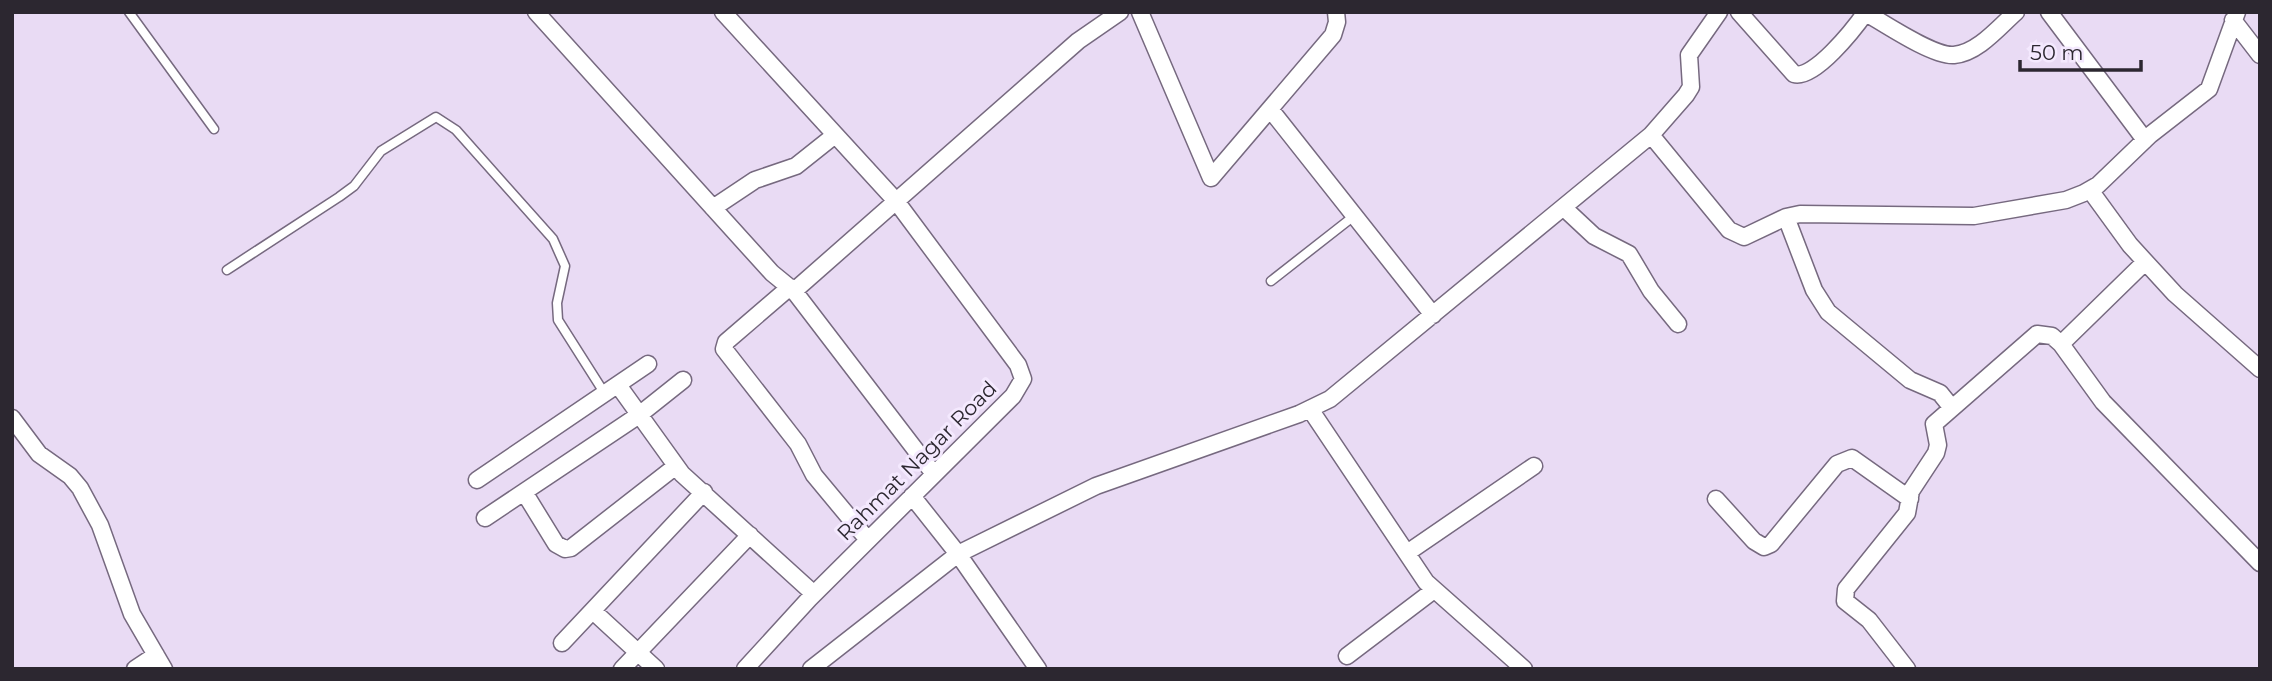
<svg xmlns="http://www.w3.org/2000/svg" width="2272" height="681" viewBox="0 0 2272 681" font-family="Montserrat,sans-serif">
  <rect width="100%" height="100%" fill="#e9dbf4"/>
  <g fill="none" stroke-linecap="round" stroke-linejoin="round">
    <g stroke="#76697f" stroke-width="11">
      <path id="service" d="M129 12 214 129
        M227 270 339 197 354 186 381 151 436 117 456 130 553 239 565 266 557 303 558 320 605 394
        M1271 281 1354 216"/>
    </g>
    <g stroke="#76697f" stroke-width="19">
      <path id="minor" d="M536 12 772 273 794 291 1078 41 1120 12
        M723 12 896 201 1018 365 1023 379 1013 396 809 599 745 669
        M1140 12 1211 178 1333 35 1337 22 1336 12
        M1719 12 1689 55 1691 87 1686 95 1651 135 1729 230 1744 237 1786 217 1800 214 1974 216 2066 200 2084 193 2098 185 2150 135 2209 89 2237 12
        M1739 12 1794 74C1814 80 1854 29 1866 12
        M2049 12 2145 140
        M1866 13C1885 24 1934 57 1954 55 1978 53 1999 27 2016 12
        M2233 20 2260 55
        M1270 109 1433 315
        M2090 190 2130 245 2175 294 2260 369
        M713 208 755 180 796 166 835 135
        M1564 208 1594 236 1629 254 1651 291 1678 324
        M1786 217 1814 290 1828 312 1910 380 1940 393 1952 408
        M790 287 726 342 724 349 798 444 814 475 868 540
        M794 291 934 474
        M2061 344 2145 262
        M618 385 682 474 814 594
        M1310 409 1426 582 1524 669
        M12 418 39 454 70 476 80 488 100 525 132 614 164 669
        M477 480 648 364
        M524 492 556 544 565 549 571 548 676 466
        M912 496 958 554 1038 669
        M1716 499 1754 541 1764 547 1771 544 1837 464 1852 458 1910 499
        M485 518 639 415 683 380
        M1407 553 1534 466
        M593 611 656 669
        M562 643 704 492
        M1347 656 1434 590
        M135 669 156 655
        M622 669 750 535
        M811 669 958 554 1096 486 1299 414 1330 399 1651 135
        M1907 669 1869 620 1845 601 1846 589 1907 513 1911 491 1936 453 1938 445 1934 424 2037 334 2052 336 2061 344 2103 402 2260 563"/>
    </g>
    <use href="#service" stroke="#fff" stroke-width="8"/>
    <use href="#minor" stroke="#fff" stroke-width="16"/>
  </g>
  <g text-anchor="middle" stroke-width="6" stroke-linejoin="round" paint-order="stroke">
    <g font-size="21" fill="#2c2730" stroke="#f4e9fe">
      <text transform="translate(917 461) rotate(-45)" y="7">Rahmat Nagar Road</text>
    </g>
  </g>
  <rect width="2272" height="681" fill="none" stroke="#2c2730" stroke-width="28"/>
  <path d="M2020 60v10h121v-10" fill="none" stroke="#2c2730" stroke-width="3.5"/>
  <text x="2030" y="60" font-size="21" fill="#2c2730" stroke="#f4e9fe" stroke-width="5" paint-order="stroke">50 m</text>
</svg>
